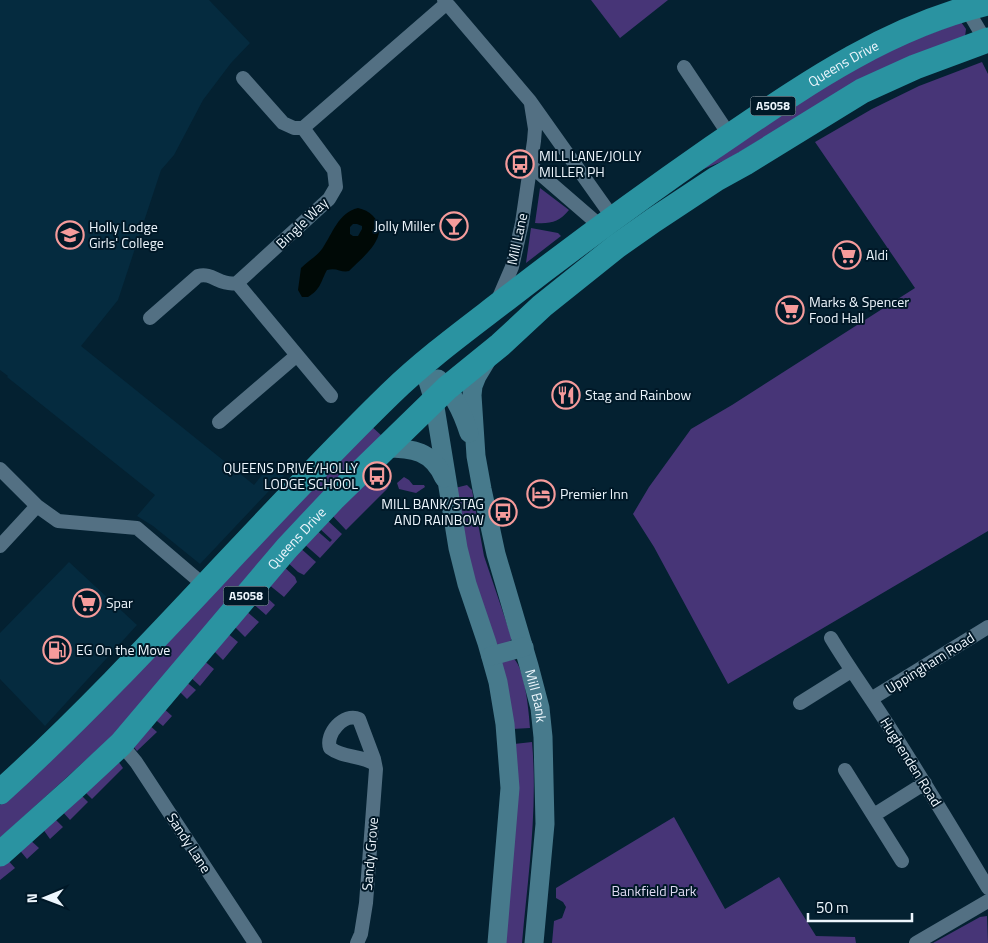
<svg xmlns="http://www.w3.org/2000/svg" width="988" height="943" viewBox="0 0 988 943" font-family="'Titillium Web',sans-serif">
  <rect width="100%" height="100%" fill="#042131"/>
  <path fill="#052b3f" d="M0 0H209L250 43 231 63 203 100 174 155 161 170 118 300 81 346 254 485 270 465 284 475 200 564 153 526 137 516 155 495 7 377 8 376 0 370Z
    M69 562 137 625 45 726 0 679V633Z"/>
  <path fill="#473577" d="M591 0H668L620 38Z
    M961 22 966 29 965 37 851 85 728 159 701 170 794 103 880 53Z
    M982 62 988 74V531L728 684 654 547 633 514 649 487 691 429 732 405 915 288 815 142 872 109 919 86Z
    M540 188 569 210C559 222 551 224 535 223Z
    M531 228 558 233 561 236 526 263Z
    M370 425 382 436 120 729 0 838V805L17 791Z
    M384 471 389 476 391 482 387 489 346 530 330 513 367 476 372 482Z
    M404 477 409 480 413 485H424L425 487 416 493 399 489 397 483Z
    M467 485 472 490 484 556 511 636V640L508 644 497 645 475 588 455 488Z
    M327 520 342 534 320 558 303 543 315 529 330 542 332 540 318 527Z
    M298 546 316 562 304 575 298 572 285 560Z
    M282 565 295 577 297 582 284 597 268 584Z
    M263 594 275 605 266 615 250 601Z
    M245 610 259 622 245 637 233 625Z
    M226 632 238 642 223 660 211 648Z
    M202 659 214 669 200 686 188 675Z
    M514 659C525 669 529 712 530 728L512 729 501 668 502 662Z
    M184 680 196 690 187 699 177 689Z
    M161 706 172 716 163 726 152 717Z
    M148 724 157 732 137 751 133 746Z
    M532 742C538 809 528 876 522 943H504L514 744Z
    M118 761 123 768 92 799 84 791Z
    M80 794 88 802 70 820 61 810Z
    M52 816 63 827 50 839 40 825Z
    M674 817 725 909 779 877 816 936 855 937 856 943H552L554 921 562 918 566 907 563 902 556 898V888Z
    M28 838 39 848 27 859 17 847Z
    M5 857 15 868 0 880V861Z
    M987 916 988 943H933L980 917Z"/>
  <path fill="#000906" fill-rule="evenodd" d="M358 208C373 211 385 225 376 241 371 251 357 263 349 271 341 273 337 267 327 270 320 283 321 289 308 297H302L298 290 301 268C308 261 316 257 322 249 333 233 338 213 358 208ZM353 224H357L362 226V229L358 236H353L350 234V227Z"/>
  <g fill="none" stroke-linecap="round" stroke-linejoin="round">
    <path stroke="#537083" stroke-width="14" d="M444 0 530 101 613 218 614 223
      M965 6 988 45
      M684 67 730 136
      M243 78 283 123 294 128H303
      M531 166 605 230
      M237 283 331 396
      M497 302 512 267 522 223 534 141 535 129 531 104
      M150 318 198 276C213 272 219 286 237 283L329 199 336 187 334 170 303 128 447 3
      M219 422 296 356
      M0 469 37 506 58 521 137 528 205 586
      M0 546 37 506
      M831 638C849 668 869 695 888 725 922 778 955 833 988 888
      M871 699 988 627
      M800 703 851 671
      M121 744 136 762 255 943
      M845 770 902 861
      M874 815 925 783
      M357 943 361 934 366 903 376 769 374 759 359 719C344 712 325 734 330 748 343 758 361 755 375 764
      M916 943 988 901"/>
    <g stroke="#477a8c" stroke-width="19">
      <path id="s1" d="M486 361 477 376 473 386 472 395 476 456 482 489 496 554 529 666 540 708 543 737 545 824 534 943"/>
      <path d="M423 365 434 401 458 548 467 584 487 643 498 682 505 724 510 788 497 943"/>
      <path d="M438 379C454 393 463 414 469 433"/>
      <path d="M385 448C413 448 432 451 444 478"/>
      <path d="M491 656 524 647"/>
    </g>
    <g stroke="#2a93a1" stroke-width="25">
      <path id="s2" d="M0 792C138 667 257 523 391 393 427 358 470 327 510 296 576 245 643 196 712 148 799 89 883 28 988 3"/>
      <path id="s3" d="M0 854 76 786 121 744 287 548 334 498 447 388 500 345 542 306 617 246 654 220 716 179 745 163 862 91 915 67 988 40"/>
    </g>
  </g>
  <defs>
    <g id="bus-ring" transform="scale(1.4375)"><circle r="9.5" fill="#001827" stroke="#f59b9b" stroke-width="1.5"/><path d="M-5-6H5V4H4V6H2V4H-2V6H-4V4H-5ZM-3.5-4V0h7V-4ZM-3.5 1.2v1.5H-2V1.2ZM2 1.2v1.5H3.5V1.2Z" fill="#f59b9b"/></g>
    <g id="bar-ring" transform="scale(1.4375)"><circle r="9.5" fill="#001827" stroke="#f59b9b" stroke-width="1.5"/><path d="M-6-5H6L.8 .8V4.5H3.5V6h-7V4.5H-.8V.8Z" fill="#f59b9b"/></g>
    <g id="school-ring" transform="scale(1.4375)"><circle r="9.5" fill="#001827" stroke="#f59b9b" stroke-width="1.5"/><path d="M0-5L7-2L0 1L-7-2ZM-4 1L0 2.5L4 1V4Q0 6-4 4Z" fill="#f59b9b"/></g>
    <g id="supermarket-ring" transform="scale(1.4375)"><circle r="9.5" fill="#001827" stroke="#f59b9b" stroke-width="1.5"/><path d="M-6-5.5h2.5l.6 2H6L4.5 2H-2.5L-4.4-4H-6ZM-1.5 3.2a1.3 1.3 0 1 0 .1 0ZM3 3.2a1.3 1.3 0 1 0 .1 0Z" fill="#f59b9b"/></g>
    <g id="restaurant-ring" transform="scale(1.4375)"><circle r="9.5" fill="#001827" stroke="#f59b9b" stroke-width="1.5"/><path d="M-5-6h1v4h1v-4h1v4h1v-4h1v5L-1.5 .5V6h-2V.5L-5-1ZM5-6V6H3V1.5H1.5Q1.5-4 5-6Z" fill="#f59b9b"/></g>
    <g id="hotel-ring" transform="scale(1.4375)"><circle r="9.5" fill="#001827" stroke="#f59b9b" stroke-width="1.5"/><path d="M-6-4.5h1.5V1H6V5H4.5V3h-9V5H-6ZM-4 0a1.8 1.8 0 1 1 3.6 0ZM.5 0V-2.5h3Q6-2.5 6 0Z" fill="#f59b9b"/></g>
    <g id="fuel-ring" transform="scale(1.4375)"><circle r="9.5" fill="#001827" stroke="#f59b9b" stroke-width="1.5"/><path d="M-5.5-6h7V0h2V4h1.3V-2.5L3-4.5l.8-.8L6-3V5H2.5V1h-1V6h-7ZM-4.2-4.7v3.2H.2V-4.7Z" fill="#f59b9b"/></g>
  </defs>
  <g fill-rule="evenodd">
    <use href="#bus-ring" x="520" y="164"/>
    <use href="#bar-ring" x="454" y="226"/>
    <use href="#school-ring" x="70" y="235"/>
    <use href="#supermarket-ring" x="847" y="255"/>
    <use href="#supermarket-ring" x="790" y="310"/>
    <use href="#restaurant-ring" x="566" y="395"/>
    <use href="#bus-ring" x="377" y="476"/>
    <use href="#hotel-ring" x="541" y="494"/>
    <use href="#bus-ring" x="503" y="512"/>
    <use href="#supermarket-ring" x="87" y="603"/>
    <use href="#fuel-ring" x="57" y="650"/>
  </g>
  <g text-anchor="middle" stroke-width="4" stroke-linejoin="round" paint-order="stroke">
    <g fill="#001827" stroke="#a6b3bd" stroke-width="1">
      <rect x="750.5" y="96.5" width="45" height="19" rx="4"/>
      <rect x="223.5" y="586.5" width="45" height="19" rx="4"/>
    </g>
    <g font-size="12" font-weight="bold" fill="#edf6fd">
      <text x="773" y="110">A5058</text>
      <text x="246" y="600">A5058</text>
    </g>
    <g font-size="14" fill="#edf6fd" stroke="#001827">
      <text dy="5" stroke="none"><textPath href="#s2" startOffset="1119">Queens Drive</textPath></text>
      <text transform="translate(302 223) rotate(-44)" y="5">Bingle Way</text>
      <text transform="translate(517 239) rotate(-78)" y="5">Mill Lane</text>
      <text dy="5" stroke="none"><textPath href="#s3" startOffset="434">Queens Drive</textPath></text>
      <text transform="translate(930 663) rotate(-32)" y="5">Uppingham Road</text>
      <text dy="5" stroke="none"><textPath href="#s1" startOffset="346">Mill Bank</textPath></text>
      <text transform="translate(911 762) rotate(58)" y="5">Hughenden Road</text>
      <text transform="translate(189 843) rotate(57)" y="5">Sandy Lane</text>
      <text transform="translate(370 854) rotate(-85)" y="5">Sandy Grove</text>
    </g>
    <g font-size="14" fill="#edf6fd" stroke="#001827" text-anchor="start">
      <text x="539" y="161">MILL LANE/JOLLY<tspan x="539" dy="16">MILLER PH</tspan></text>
      <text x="435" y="231" text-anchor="end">Jolly Miller</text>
      <text x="89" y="232">Holly Lodge<tspan x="89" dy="16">Girls' College</tspan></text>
      <text x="866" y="260">Aldi</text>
      <text x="809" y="307">Marks &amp; Spencer<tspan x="809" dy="16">Food Hall</tspan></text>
      <text x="585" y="400">Stag and Rainbow</text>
      <text x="358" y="473" text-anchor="end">QUEENS DRIVE/HOLLY<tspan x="358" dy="16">LODGE SCHOOL</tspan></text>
      <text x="560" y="499">Premier Inn</text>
      <text x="484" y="509" text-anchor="end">MILL BANK/STAG<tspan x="484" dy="16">AND RAINBOW</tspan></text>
      <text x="106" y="608">Spar</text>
      <text x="76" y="655">EG On the Move</text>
    </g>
    <g font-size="14" fill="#dedaf1" stroke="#001827">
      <text x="654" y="896">Bankfield Park</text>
    </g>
  </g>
  <g transform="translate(45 898) rotate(269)" stroke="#001827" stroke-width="4" paint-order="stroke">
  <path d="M0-4L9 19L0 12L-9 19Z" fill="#edf6fd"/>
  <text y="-8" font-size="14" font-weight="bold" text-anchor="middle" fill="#edf6fd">N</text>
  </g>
  <path d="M808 913v8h104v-8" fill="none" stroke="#edf6fd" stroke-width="2.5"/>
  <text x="816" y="913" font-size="15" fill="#edf6fd" stroke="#001827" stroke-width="4" paint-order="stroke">50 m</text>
</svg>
